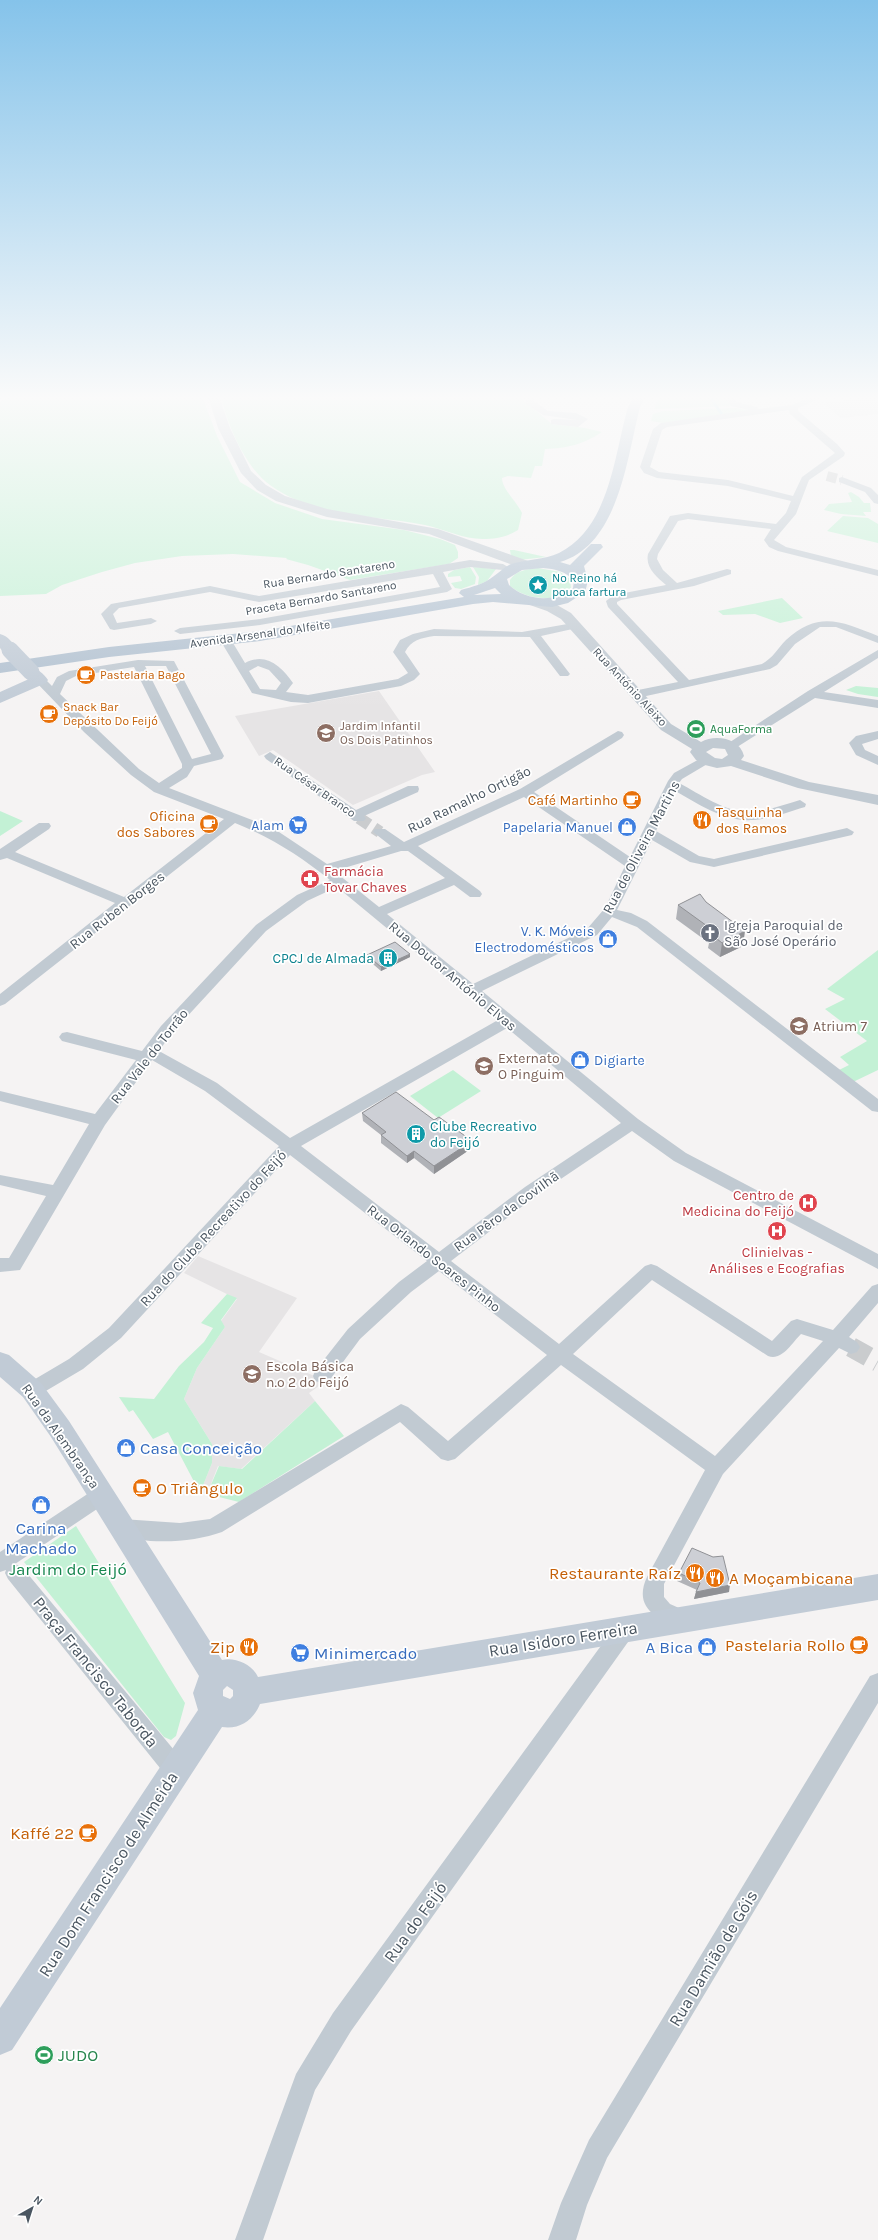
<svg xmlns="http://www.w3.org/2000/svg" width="878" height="2240" viewBox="0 0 878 2240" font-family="Karla,sans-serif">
  <rect width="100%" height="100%" fill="#f5f3f3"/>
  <path fill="#e6e4e5" d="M870 397 878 403V414L841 418 823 403Z
    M379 691 435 772 422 775 353 805 273 750 259 756 235 716Z
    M198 1256 297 1298 259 1352 326 1381 309 1393 315 1401 241 1469 218 1466 207 1494 200 1493 212 1463V1444L184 1399 197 1368 225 1327 221 1321 237 1299 184 1273Z"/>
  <path fill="#c3f1d5" d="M11 396H202L217 436 240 482 275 503 322 519 404 530 440 539 455 545 458 552V558L449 564 350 580 308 565 286 559 287 558 233 554 182 556 135 563 102 572 62 585 46 594 0 596V402Z
    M221 396H523V400L552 424 585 428 602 432C582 445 568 448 545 449L542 466H535L531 478 508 476 502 478C502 489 517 502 522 513L518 530C507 537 496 539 483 539 463 539 444 529 425 525 374 515 313 517 270 485 246 468 227 425 221 396Z
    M660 396H723L732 406 654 409Z
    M736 408 751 411 663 423 651 421 653 414 663 411Z
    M851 492 859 497 864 503H870L871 512H863L866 516 841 514 824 510 829 504 852 502 848 493Z
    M843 516 868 518 878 524V543L827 531Z
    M510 550H514L546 557 519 560 511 556Z
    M470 567 476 577 475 584 461 589 455 588 451 583 462 581 460 576 448 577V574L454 570Z
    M473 567 496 569 487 581 478 585 479 577Z
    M538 568 560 572 570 579 571 588C556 604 525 599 510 586V580C516 570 528 569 538 568Z
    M782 598 803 618 780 623 755 614 723 615 718 611Z
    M856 686 878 688V697L858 694 846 690Z
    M0 811 23 821 0 836Z
    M878 950V1070L853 1082 839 1070 849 1065 840 1057 867 1041 825 1009 845 999 827 989Z
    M453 1070 481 1091 438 1118 410 1096Z
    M227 1294 237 1298 221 1320 225 1327 197 1368 184 1399 212 1444V1463L200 1493 168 1432 153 1439 133 1410 129 1412 119 1397 154 1399 179 1366 204 1342 213 1328 201 1323Z
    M315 1401 344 1436 239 1502 207 1494 219 1466 242 1469Z
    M76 1526 185 1703 176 1736 171 1740 164 1737 24 1562Z"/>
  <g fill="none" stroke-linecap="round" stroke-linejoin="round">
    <path stroke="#90daee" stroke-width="3" d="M715 396 712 400 721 413"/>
    <path stroke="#caccce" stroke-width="10" stroke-dasharray="10 5" stroke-linecap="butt" d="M827 476 842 480"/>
    <path stroke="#caccce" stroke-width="12" stroke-dasharray="12 6" stroke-linecap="butt" d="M359 818 380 832"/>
    <path stroke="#caccce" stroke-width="20" stroke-dasharray="20 10" stroke-linecap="butt" d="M851 1347 878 1362"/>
    <path fill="#c1cad2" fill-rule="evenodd" d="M525 396H534V401L548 411 576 413 588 419 578 427 551 424V420L554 419 577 420 543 415 526 404Z
      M725 396H734L737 402 757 407 758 409 792 405 811 396H826L798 408V411L837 444 845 453 844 456 809 480 796 514 774 540 786 547 878 570V576L778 551 769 547 764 540 771 529 688 519 678 521 658 554 657 559 663 570 677 583 727 569 731 570V574L694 586 621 600 617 602V604L689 680 762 664C773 658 778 648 786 640 819 610 842 622 878 636V643L836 627H820L795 644 777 665 770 669 637 698 633 697 631 694 633 691 678 682 608 607 606 601 614 595 666 585C657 577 645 568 648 554L670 516 688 513 776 524 786 513 791 501 728 486 657 478 644 473 640 467 653 429 661 423 749 410 731 406ZM789 410 790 414 835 453 802 477 793 496 728 480 659 472 650 467 662 430 667 427Z
      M842 477 871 488 878 495V504L874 503 865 492 839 482V478Z
      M470 560 503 564 508 567 503 570 470 567 443 572 452 589 447 592 260 625 180 634 174 631 180 628 260 619 440 587 433 574 259 602 210 592 119 608 113 614 117 623 151 618 157 621 151 624 114 630 110 629 101 614 111 604 210 586 259 596Z
      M573 623 579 626 577 628 541 636 570 674 568 676H560L530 637 434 636C421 638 411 640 405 652L420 674 414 680 401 686 308 703 291 702 252 693 220 640 226 637 230 638 245 663C266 652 281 666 293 683L286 692 308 695 398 679 408 673 393 652 400 640 413 634 434 629 522 632ZM258 666 269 670 281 683 276 690 260 689 249 671Z
      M878 650V658L824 692 878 700V708L815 698 734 749H726L724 746 808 691Z
      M138 660 174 661 224 756 222 759 194 766 187 777 169 788 273 828 327 864 391 846 373 832 375 829H385L404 842 520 789 618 731 622 732 624 735 622 738 534 792 630 857 668 781 674 773 705 756 709 757 711 760 709 763 682 779 679 783C704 796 729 816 759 811 773 809 786 804 800 800L806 804 805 807C788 812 771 819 753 820 724 822 699 804 675 791L656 831 699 856 714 859 847 828 854 832 852 835 714 867 690 862 652 840 617 910 631 913 647 921 878 1099V1112L872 1111 637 927 612 917 597 935 482 991 638 1119 686 1153 878 1254V1269L674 1161 632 1131 537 1195 451 1261 559 1344 645 1266 651 1264 657 1266 772 1341 791 1321 797 1319 833 1330 872 1286 878 1284V1303L849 1337 857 1342 860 1347 857 1352 851 1354 839 1348 723 1474 664 1584V1597L670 1604 688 1612 691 1619 688 1626 681 1628C656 1619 633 1607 647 1577L705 1470 561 1365 455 1459 448 1461 441 1459 400 1422 222 1532C192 1543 145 1545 115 1534L112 1528 115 1522 122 1519 180 1523 210 1519 401 1404 408 1407 448 1441 547 1355 439 1271 411 1292 360 1339 329 1381 322 1383 315 1381 313 1376 315 1371 348 1329 399 1282 427 1261 290 1155 121 1338 83 1369 39 1395 32 1398 25 1395 23 1390 25 1385 69 1359 109 1328 279 1146 205 1091 152 1060 105 1125 20 1270 0 1272V1258H9L46 1196 0 1185V1175L53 1185 89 1124 0 1101V1091L95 1114 136 1060 62 1041 59 1037 62 1033 67 1032 142 1051 161 1026 256 925 297 895 330 880C300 856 270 837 235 823L5 1004 0 1006V994L115 903 7 858 0 860V849L39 823H49L51 826 49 829 15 852 124 897 224 819 154 792 131 775 84 732 34 680 36 678H44L52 686 57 677 69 671ZM145 666H166L211 754 192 759ZM134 667 182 764V768L159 783 139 769 60 694 66 681 76 676ZM524 797 625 866 605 908 587 929 473 984 387 914 454 885 470 897H480L482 894 480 891 418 846ZM401 851H408L445 878 379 907 334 871ZM337 887 498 1020 290 1138 217 1083 159 1051 171 1034 266 931 307 901ZM507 1028 621 1123 525 1187 439 1252 301 1146ZM652 1280 768 1356C782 1361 791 1344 801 1334L823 1341 715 1456 573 1354Z
      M878 731V739L862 744 865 750 878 756V765L856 755 849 743 856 736Z
      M270 752 356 810 408 786H418L419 789 418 792 364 816 366 818 364 821H354L266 759 264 756Z
      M102 1487 109 1489 112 1495 109 1501 15 1564 22 1567 184 1762 187 1770 184 1778 176 1781 168 1778 8 1579 5 1573 6 1570 0 1572V1552L95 1489Z
      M626 1618 633 1621 636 1628 633 1635 351 2031 315 2090 263 2240H235L296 2074 333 2013 619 1621Z
      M878 1673V1703L607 2158 587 2205 576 2240H548L561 2203 589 2140 870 1676Z"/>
    <path fill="#c1cad2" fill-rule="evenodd" d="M208 396H219L230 428 251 471 266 485 285 496 327 509 438 529 531 562 533 565 526 569 521 568 429 534 327 517 276 501 257 490 241 473 218 428Z
      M532 597 557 605 571 613 671 724 701 742C715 734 740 738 744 756L741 760 809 782 878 795V805L798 788 731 766 717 768 705 765 696 760 690 752 692 749 661 730 561 619 547 611 527 604 525 601 527 598ZM713 748 725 749 728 755 722 759 715 758 706 752Z"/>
    <path fill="#c1cbd6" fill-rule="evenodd" d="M0 634C8 636 13 643 18 650L16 653H4L0 648Z
      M31 667C38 669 44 674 48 680L46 683 0 703V692L29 679 23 672 25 669Z
      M0 1352 9 1355 41 1383 69 1421 222 1660C235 1657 252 1664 258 1677L878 1574V1600L260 1704C254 1719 240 1730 222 1727L12 2050 0 2055V2008L198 1710 193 1693 199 1676 51 1437 23 1397 0 1377ZM227 1686 233 1690V1696L230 1699 223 1696V1690Z"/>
    <path fill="#b3c2d1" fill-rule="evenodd" d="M634 396H646L640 407C627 457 619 545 560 562L570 565 591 544H601L603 547 584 566 588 581 585 592 568 603 552 607 493 602 473 604 260 641 109 657 0 673V663L109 647 260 631 464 597 459 593 461 590C472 587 484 584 494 576 500 572 504 567 511 564 527 559 544 560 559 553 610 527 614 456 628 407ZM543 568C555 569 566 571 574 581L573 588C555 603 526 601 509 585L507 579 522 570ZM495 588 501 594 474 595Z"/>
    <path stroke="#c1cbd6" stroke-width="17" d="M10 650 31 672"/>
  </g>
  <path fill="#b0b2b7" d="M706 902 743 946 720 957 708 948 709 943 676 919 678 905Z
    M367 955 410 957 381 971 367 959Z
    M362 1113 472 1148 434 1174 414 1158 407 1163 381 1143V1135L363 1121Z
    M679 1573 729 1592 694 1599 696 1592 697 1590 677 1581Z"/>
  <path fill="#909195" d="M745 931 743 946 720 957 722 943Z
    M410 954V957L381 971V967Z
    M472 1141V1148L434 1174V1166Z
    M414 1151V1158L407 1163V1156Z
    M730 1585 729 1592 694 1599 696 1592Z"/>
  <path fill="#cdcfd5" stroke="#909195" d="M700 894 706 902 745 931 722 943 710 933 714 931 678 905Z
    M395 942 410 954 381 967 367 955Z
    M396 1092 434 1120 439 1117 472 1141 434 1166 414 1151 407 1156 381 1135 386 1132 362 1113Z
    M692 1548 713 1557 723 1556 730 1585 696 1592 700 1583 679 1573Z"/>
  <linearGradient id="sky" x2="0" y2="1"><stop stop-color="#85c3ea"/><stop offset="0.56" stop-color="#fafafa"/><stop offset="1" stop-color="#fafafa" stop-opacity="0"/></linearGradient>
  <rect width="878" height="710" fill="url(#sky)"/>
  <defs>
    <g id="sight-disc" transform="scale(1)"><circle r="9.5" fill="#0f9aa8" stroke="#fff"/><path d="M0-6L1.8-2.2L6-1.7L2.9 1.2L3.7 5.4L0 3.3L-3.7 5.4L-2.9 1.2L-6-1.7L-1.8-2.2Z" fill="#fff"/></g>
    <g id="cafe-disc" transform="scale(1)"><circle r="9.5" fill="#e8710a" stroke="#fff"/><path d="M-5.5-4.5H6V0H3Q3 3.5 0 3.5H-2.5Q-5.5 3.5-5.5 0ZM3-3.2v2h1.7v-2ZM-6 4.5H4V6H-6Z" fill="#fff"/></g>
    <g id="stadium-disc" transform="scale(1)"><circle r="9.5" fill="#2e9e5b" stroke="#fff"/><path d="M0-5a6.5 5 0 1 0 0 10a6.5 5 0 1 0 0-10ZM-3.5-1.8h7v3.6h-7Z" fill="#fff"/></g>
    <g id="school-disc" transform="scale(1)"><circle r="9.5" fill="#8d6e63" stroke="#fff"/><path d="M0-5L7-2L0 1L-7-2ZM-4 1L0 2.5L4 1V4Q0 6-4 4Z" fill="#fff"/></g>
    <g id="restaurant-disc" transform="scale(1)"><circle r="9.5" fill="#e8710a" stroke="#fff"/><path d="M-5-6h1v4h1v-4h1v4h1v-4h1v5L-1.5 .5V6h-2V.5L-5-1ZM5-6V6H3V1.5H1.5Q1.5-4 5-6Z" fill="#fff"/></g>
    <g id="supermarket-disc" transform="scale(1)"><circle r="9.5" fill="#3f7fe0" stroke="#fff"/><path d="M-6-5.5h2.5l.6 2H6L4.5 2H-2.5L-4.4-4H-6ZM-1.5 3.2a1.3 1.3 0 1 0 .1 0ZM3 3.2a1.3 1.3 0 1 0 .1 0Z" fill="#fff"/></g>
    <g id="shop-disc" transform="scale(1)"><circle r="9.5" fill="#3f7fe0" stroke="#fff"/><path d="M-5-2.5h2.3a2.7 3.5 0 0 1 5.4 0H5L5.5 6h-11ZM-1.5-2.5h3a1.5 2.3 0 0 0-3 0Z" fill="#fff"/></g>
    <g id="pharmacy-disc" transform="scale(1)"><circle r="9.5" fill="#e0444e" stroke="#fff"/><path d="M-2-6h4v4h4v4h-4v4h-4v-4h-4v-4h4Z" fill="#fff"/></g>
    <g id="church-disc" transform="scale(1)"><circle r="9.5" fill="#6b7280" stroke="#fff"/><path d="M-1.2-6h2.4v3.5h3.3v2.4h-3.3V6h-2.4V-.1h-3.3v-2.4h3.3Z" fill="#fff"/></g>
    <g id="building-disc" transform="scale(1)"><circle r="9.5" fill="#0f9aa8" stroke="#fff"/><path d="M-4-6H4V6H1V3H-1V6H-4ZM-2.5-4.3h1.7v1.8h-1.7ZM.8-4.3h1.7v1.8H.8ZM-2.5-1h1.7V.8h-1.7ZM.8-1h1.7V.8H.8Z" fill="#fff"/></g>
    <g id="hospital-disc" transform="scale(1)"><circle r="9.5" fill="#e0444e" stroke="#fff"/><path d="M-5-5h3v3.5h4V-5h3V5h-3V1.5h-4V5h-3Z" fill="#fff"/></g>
  </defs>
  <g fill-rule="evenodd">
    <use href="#sight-disc" x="538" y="585"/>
    <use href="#cafe-disc" x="86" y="675"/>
    <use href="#cafe-disc" x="49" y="714"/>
    <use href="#stadium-disc" x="696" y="729"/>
    <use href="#school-disc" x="326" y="733"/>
    <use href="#cafe-disc" x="632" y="800"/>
    <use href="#restaurant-disc" x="702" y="820"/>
    <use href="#cafe-disc" x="209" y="824"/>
    <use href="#supermarket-disc" x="298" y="825"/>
    <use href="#shop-disc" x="627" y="827"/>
    <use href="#pharmacy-disc" x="310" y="879"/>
    <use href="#church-disc" x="710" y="933"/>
    <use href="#shop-disc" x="608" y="939"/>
    <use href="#building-disc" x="388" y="958"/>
    <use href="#school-disc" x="799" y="1026"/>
    <use href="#shop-disc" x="580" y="1060"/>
    <use href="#school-disc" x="484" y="1066"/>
    <use href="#building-disc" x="416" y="1134"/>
    <use href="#hospital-disc" x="808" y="1203"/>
    <use href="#hospital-disc" x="777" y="1231"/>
    <use href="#school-disc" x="252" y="1374"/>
    <use href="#shop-disc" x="126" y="1448"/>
    <use href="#cafe-disc" x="142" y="1488"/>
    <use href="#shop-disc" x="41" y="1505"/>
    <use href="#restaurant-disc" x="695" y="1573"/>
    <use href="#restaurant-disc" x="715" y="1578"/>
    <use href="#cafe-disc" x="859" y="1645"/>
    <use href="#restaurant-disc" x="249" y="1647"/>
    <use href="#shop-disc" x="707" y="1647"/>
    <use href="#supermarket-disc" x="300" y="1653"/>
    <use href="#cafe-disc" x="88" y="1833"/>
    <use href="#stadium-disc" x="44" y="2055"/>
  </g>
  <g text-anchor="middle" stroke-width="3.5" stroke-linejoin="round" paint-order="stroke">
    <g font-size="12" fill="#4a5661" stroke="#fff">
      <text transform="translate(329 574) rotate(-9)" y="4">Rua Bernardo Santareno</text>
      <text transform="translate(321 598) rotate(-10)" y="4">Praceta Bernardo Santareno</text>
      <text transform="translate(260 634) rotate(-8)" y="4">Avenida Arsenal do Alfeite</text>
      <text transform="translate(630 687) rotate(47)" y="4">Rua António Aleixo</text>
      <text transform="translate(315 787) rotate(35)" y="4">Rua César Branco</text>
    </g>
    <g font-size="12" fill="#0d838f" stroke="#fff" text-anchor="start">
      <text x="552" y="582">No Reino há<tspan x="552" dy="14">pouca fartura</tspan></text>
    </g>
    <g font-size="12" fill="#c56008" stroke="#fff" text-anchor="start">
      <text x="100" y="679">Pastelaria Bago</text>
      <text x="63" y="711">Snack Bar<tspan x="63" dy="14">Depósito Do Feijó</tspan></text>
    </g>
    <g font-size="12" fill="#785e54" stroke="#fff" text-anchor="start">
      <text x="340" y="730">Jardim Infantil<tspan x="340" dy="14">Os Dois Patinhos</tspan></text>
    </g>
    <g font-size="12" fill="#27864d" stroke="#fff" text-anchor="start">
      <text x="710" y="733">AquaForma</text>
    </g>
    <g font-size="14" fill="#4a5661" stroke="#fff">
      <text transform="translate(469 799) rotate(-26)" y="5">Rua Ramalho Ortigão</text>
      <text transform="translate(641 847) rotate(-62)" y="5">Rua de Oliveira Martins</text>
      <text transform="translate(117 910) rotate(-38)" y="5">Rua Ruben Borges</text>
      <text transform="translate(453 976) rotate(40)" y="5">Rua Doutor António Elvas</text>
      <text transform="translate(149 1056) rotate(-52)" y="5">Rua Vale do Torrão</text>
      <text transform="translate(506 1211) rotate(-36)" y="5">Rua Pêro da Covilhã</text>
      <text transform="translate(213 1228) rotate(-47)" y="5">Rua do Clube Recreativo do Feijó</text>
      <text transform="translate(434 1258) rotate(38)" y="5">Rua Orlando Soares Pinho</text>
      <text transform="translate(61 1436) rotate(55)" y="5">Rua da Alembrança</text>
    </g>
    <g font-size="14" fill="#c56008" stroke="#fff" text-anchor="end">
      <text x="618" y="805">Café Martinho</text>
      <text x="716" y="817" text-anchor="start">Tasquinha<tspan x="716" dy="16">dos Ramos</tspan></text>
      <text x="195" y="821">Oficina<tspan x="195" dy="16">dos Sabores</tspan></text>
    </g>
    <g font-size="14" fill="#366cbe" stroke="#fff" text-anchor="end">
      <text x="284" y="830">Alam</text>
      <text x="613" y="832">Papelaria Manuel</text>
      <text x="594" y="936">V. K. Móveis<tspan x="594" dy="16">Electrodomésticos</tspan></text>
      <text x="594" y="1065" text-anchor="start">Digiarte</text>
    </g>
    <g font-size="14" fill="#be3a42" stroke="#fff" text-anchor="start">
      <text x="324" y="876">Farmácia<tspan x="324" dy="16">Tovar Chaves</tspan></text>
      <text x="794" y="1200" text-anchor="end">Centro de<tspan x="794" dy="16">Medicina do Feijó</tspan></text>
      <text x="777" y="1257" text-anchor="middle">Clinielvas -<tspan x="777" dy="16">Análises e Ecografias</tspan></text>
    </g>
    <g font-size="14" fill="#5b616d" stroke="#fff" text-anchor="start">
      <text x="724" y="930">Igreja Paroquial de<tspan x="724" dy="16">São José Operário</tspan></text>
    </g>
    <g font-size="14" fill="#0d838f" stroke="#fff" text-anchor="end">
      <text x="374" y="963">CPCJ de Almada</text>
      <text x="430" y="1131" text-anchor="start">Clube Recreativo<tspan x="430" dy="16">do Feijó</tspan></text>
    </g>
    <g font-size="14" fill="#785e54" stroke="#fff" text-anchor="start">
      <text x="813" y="1031">Atrium 7</text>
      <text x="498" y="1063">Externato<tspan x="498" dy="16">O Pinguim</tspan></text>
      <text x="266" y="1371">Escola Básica<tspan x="266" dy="16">n.º 2 do Feijó</tspan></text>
    </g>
    <g font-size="17" fill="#366cbe" stroke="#fff" text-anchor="start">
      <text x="140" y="1454">Casa Conceição</text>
      <text x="41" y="1534" text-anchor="middle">Carina<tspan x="41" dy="20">Machado</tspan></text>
      <text x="693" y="1653" text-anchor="end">A Bica</text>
      <text x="314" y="1659">Minimercado</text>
    </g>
    <g font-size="17" fill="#c56008" stroke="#fff" text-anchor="end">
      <text x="156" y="1494" text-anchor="start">O Triângulo</text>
      <text x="681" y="1579">Restaurante Raíz</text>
      <text x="729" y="1584" text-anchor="start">A Moçambicana</text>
      <text x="845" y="1651">Pastelaria Rollo</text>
      <text x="235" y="1653">Zip</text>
      <text x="74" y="1839">Kaffé 22</text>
    </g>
    <g font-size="17" fill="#17864f" stroke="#fff">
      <text x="68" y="1575">Jardim do Feijó</text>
    </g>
    <g font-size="17" fill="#4a5661" stroke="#fff">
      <text transform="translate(563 1639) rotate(-9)" y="6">Rua Isidoro Ferreira</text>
      <text transform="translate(96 1672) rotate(51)" y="6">Praça Francisco Taborda</text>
      <text transform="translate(108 1874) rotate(-57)" y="6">Rua Dom Francisco de Almeida</text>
      <text transform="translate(415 1922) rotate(-54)" y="6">Rua do Feijó</text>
      <text transform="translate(713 1958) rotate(-59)" y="6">Rua Damião de Góis</text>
    </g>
    <g font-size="17" fill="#27864d" stroke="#fff" text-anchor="start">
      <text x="58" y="2061">JUDO</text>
    </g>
  </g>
  <g transform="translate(32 2208) rotate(39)" stroke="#ffffff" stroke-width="3" paint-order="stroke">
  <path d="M0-3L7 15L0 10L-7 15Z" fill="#4a5661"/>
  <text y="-6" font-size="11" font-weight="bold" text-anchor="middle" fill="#4a5661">N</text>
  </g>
</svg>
